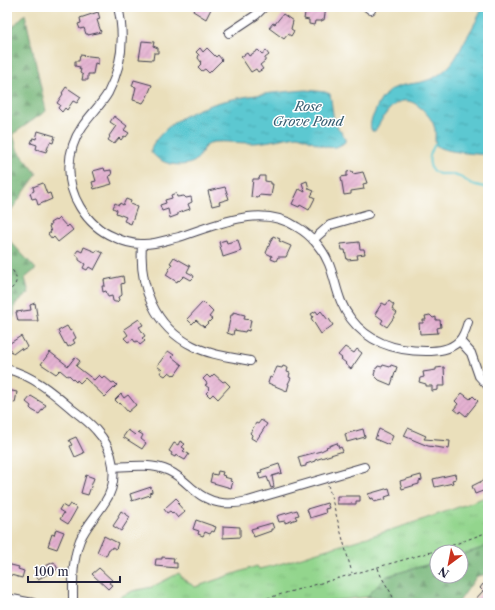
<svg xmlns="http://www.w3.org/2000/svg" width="495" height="610" viewBox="0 0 495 610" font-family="'Libre Caslon Text',serif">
  <defs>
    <pattern id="grass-tufts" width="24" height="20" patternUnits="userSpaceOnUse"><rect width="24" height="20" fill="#93d58d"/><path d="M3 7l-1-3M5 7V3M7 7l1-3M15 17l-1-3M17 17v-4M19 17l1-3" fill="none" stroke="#7eb77b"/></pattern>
    <pattern id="forest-firs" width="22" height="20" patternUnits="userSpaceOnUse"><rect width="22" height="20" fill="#76b678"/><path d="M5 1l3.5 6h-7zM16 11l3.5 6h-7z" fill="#609464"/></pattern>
    <pattern id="water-ripples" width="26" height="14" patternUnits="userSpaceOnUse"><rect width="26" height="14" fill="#5bc8d1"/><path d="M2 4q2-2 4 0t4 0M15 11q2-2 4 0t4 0" fill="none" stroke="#4ba2ab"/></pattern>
    <pattern id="building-hatch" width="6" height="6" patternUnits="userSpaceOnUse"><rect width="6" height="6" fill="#e4b0d0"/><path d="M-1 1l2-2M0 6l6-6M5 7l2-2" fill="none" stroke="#c397b4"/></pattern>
  </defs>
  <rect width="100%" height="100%" fill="#fff"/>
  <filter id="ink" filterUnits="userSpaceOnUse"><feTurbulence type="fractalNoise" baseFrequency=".025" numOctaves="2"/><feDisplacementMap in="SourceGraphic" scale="8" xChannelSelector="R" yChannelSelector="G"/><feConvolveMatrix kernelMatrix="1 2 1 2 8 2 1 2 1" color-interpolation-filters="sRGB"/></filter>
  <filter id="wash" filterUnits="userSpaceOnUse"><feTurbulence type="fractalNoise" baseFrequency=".012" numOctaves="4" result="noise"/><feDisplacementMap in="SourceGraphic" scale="16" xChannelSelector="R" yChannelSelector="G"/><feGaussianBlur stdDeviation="0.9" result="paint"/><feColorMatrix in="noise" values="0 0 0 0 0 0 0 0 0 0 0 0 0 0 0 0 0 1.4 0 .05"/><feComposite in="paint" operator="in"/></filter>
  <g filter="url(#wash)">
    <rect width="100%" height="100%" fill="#eadfbb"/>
    <path fill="url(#grass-tufts)" stroke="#5a7c64" d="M488 496V546L461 555V552H437V562L387 576 366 597 316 603H113L122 596 133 591 152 587 179 573 183 579 195 587 257 566 259 569C280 565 298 558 318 552 375 535 432 518 488 496Z"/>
    <path fill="url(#forest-firs)" stroke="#4c6c5a" d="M25 14 46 111 13 134 17 149 37 174 7 216V33Z
      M7 225 10 241 36 269 25 278 29 293 15 304 14 316 7 325Z
      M488 546V574L477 576 458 603H418L366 597 387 576 437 562V576H461V555Z"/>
    <path fill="url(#water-ripples)" stroke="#3e7586" d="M483 7H488V155C479 154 443 152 437 146 433 142 437 132 434 126 432 119 426 113 422 109 399 87 385 114 375 131H372C369 126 371 120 374 114 390 70 417 95 445 70 456 61 460 49 467 37 473 27 478 18 483 7Z
      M306 90 325 92 330 94C332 104 332 113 335 123 338 130 346 134 345 142 329 156 314 139 297 136 282 138 266 143 251 143 239 143 226 141 214 142 202 143 203 155 195 161 182 169 158 164 151 151 151 144 158 138 162 133 196 98 259 94 306 90Z"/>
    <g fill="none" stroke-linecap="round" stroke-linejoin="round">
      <path stroke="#5bc8d1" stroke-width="2" d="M435 144C430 154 427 160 432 170L439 174H450L460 177 472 184 488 188"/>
    </g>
    <g id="blocks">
      <path fill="url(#building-hatch)" d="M196 7H212L206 19 193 11Z
        M306 7 326 8 324 20H322V21H315L314 25 309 24V20L304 19Z
        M98 12 100 19 97 20 101 32 88 35V34H86L84 28 80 29 78 24 81 23 80 18Z
        M283 14 293 21 291 29 294 31 291 36 288 34 284 39 269 28 273 23 275 24Z
        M142 41 154 42 153 46 158 48V53H154L153 60 139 59Z
        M200 48 203 52 207 48 216 57 218 55 222 60 209 73 205 69 202 71 198 67 201 64 200 63 201 62 198 58 199 55 196 52Z
        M258 50 262 54 266 51 269 55 265 58V61L260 65 263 69 258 72 256 69 251 72 241 57 247 53 249 56Z
        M80 55 98 57V64L95 63 93 74H88V80H82L83 75 80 73 81 69H79L80 67 75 66V61H79Z
        M134 80 152 85 147 97 143 103 133 100 136 87 132 86Z
        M66 87 81 97 77 103 73 101 67 110 65 108 62 112 58 108 60 105 57 103 63 94 62 93Z
        M114 116 127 126 124 130 129 133 126 137 124 136 121 140 119 138 114 144 108 140 110 137 109 136 116 126 110 122Z
        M38 131 55 136 53 143 50 142 46 152 36 149 37 145 31 143 33 138 36 139Z
        M104 168 105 171 111 170 112 175 109 176 112 184 94 189 92 182 96 181 93 171Z
        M352 171 353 174 363 172 367 183 363 184 364 189 351 191V194L344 195 341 177 347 176V172Z
        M260 176H265V181L271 182V184H273L271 196 259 195 258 198 251 197 253 179H259Z
        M307 181 309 189 314 191 311 196 315 198 309 210 300 205 299 207 292 204 299 189 305 192 302 183Z
        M43 183 47 194 50 193 52 199 38 205 36 198 32 199 30 193 34 191 33 187Z
        M225 187 229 199 219 202 220 204 212 206 208 191Z
        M176 193 177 197 184 196 186 198 191 197 192 202 188 204 190 209 178 213V215L170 218 168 209 162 211 160 205 166 203 165 200 172 198 171 195Z
        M126 199 131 201 130 204 137 207 131 224 124 221 126 217 116 213 117 210 113 208 115 203 119 205 120 203 123 205Z
        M59 218 67 227 69 225 73 230 58 242 54 237 52 239 48 234 51 232 49 226 51 225 50 223 55 220 56 221Z
        M273 236 280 239 279 241 291 246 286 257H278L276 261 271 259 272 256 266 253Z
        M226 240 227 243 238 240 241 251 223 257 219 242Z
        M359 242 360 249H364L365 254 357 255 358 259 347 260 345 250H342L341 244Z
        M84 247 96 252 97 250 103 253 94 270 89 267 87 270 83 268 85 264 79 260V257L75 254 78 250 82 252Z
        M174 257 190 266 187 272 193 275 194 277 191 280 184 276 179 281 178 280 177 282 166 275 172 264 170 263Z
        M123 276 124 283 121 284 122 295 121 296 118 297 119 300 117 302H115L113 301 112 296 108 297 106 291 103 292 102 286H105L104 280Z
        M389 301 394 305 392 309 397 313 387 327 381 323 383 320 375 314 382 303 386 305Z
        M203 302 213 312 209 317 212 319 204 327 196 320 192 324 187 319Z
        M35 303 38 321H18L16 312 31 310 30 305Z
        M316 311 318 314 321 311 328 320 329 319 333 325 321 334 311 318 313 317 311 314Z
        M233 312 245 315 244 319 251 320 249 331 246 330 245 332 234 330 233 335 227 333 231 315H233Z
        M430 315 433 318 436 317V320H440L441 327 437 328 438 333 420 334 419 323H423V320H426L425 316Z
        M139 319 143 325 139 327 145 336 142 338 145 341 140 345 137 341 135 342 133 339 128 342 124 338 128 335 124 329Z
        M67 326 70 331 72 330 76 338 73 340 75 343 68 347 66 343 65 344 58 331Z
        M21 336 27 347 22 350 21 348 13 354 7 345Z
        M345 347 354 353 357 349 362 353 351 369 345 364 346 363 341 359 342 358 338 355Z
        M168 351 174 355 172 357 182 365 175 375 174 374 173 375 169 372 165 376 160 373 162 370 157 366Z
        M50 352 68 366 75 357 80 361 76 366 94 380 99 375 102 378 104 376 112 383 114 382 117 385 105 397 85 378 80 383 77 380 76 382 69 375 67 376 60 370 56 374 41 364Z
        M383 365 390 367 391 365 397 367 391 385 379 380 374 375 376 368H377L378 366 382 367Z
        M283 366 288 368 287 372 290 373 289 377 291 378 288 384H289L287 391 268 383 270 377 272 378 277 367 282 368Z
        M444 367 445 386H438V390L432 391V386H426V384L419 382 420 378 424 377 423 372 436 370V368Z
        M214 374 223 382 225 381 230 386 218 399 213 394 210 397 206 393 209 390 208 389 209 388 205 385 207 384 206 382 203 379 207 375 210 378Z
        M7 390 17 392 15 403 11 402 9 411H7Z
        M462 393 470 399 473 396 478 401 466 416 460 411 459 413 454 409 458 404 455 401Z
        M121 394 124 398 128 395 136 405 128 412 120 403 119 404 115 400Z
        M31 396 46 405 39 414 32 410 30 408 31 406 26 402Z
        M261 420 267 424 256 441 251 438 252 435 250 433 256 423 258 424Z
        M408 428 426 436 424 439 450 441 449 449 428 446 404 436Z
        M363 429 365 437 347 442 345 434Z
        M379 429 393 436 389 445 375 439Z
        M128 430 135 435 138 432 143 435 141 439 146 443 142 449 123 437Z
        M76 437 84 453 75 457 70 446 72 445 69 440Z
        M180 441 185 444 182 447 185 449 183 451 189 454 185 460 176 455 175 457 171 455 172 453 169 451 174 443 178 445Z
        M337 443 339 448 341 447 343 451 315 460V461L306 464V466L301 467 298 457 321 451 327 448 326 447Z
        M279 464 282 473 272 476 274 487 271 488 267 477 260 479 258 473 262 472 261 470Z
        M218 471 223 472 222 475 225 476 224 477 231 479 230 481 233 482 231 488 210 482 212 474 217 475Z
        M455 474 456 479 452 480 453 483 435 487 433 479Z
        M86 475 94 478 88 495 81 493Z
        M421 475 422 480 419 481V484L402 489 400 481Z
        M488 478V489L475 494 472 486Z
        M151 487 152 492 149 493 150 495 132 501 130 494Z
        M389 488 391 495 385 497 386 499 374 502 373 498 370 499 368 494Z
        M337 496H360V501H356V504H337Z
        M176 498 180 502 178 504 185 512 178 518 173 512 172 513 170 511 167 513 164 509Z
        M327 503 329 508 325 509 326 513 310 518 307 509Z
        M70 504 77 508 68 524 60 519 64 513 59 510 62 505 67 508Z
        M297 510 299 515 295 516 297 519 285 523V521L279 522 277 516Z
        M121 511 130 517 121 531 113 526 119 517 118 516Z
        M196 520 216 527 214 532 212 531 210 534 205 532 203 536 198 534 199 531 193 529Z
        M272 523 274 529H271V531L254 537 251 529Z
        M223 526 240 527V537L223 538Z
        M56 529 64 532 57 549 48 546 52 534 54 535Z
        M104 536 118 543 116 549 112 547 111 549H109L106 556 97 552Z
        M162 557 174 558 173 563H177V568L155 566 156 559H162Z
        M54 562 58 569 38 579 35 574 38 573 37 570Z
        M7 564 19 567 18 569 24 571 22 578 7 574Z
        M99 568 112 580 109 583 112 585 108 589 92 574Z
        M483 584 487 587 488 586V603H472L483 591 480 588Z"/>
    </g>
  </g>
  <g filter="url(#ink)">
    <use href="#blocks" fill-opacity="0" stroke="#403e4e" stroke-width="1"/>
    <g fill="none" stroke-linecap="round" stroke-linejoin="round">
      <g stroke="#403e4e" stroke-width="10">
        <path id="minor" d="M118 7C125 36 122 66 108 93 101 105 90 115 82 127 66 150 65 183 80 207 88 220 99 231 114 237 122 241 131 244 141 244 154 245 166 240 179 237 217 225 260 203 297 227 311 235 323 249 329 264 337 284 337 301 351 319 369 343 397 351 426 351 438 351 450 350 459 341 464 336 466 329 468 322
          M367 7 371 10
          M229 33 256 15 264 7
          M313 240 330 225 368 214
          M142 245C139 286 154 327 193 346 210 355 231 357 250 361
          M460 341 471 353 479 376 488 386
          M7 369C34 376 53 393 73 410 81 416 89 422 96 430 114 449 120 480 105 502 97 515 86 526 80 540 72 561 73 581 73 603
          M113 467C131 466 152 463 169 471 178 475 185 482 193 489 209 504 227 506 248 501L364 467
          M7 598 33 603"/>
      </g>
      <path stroke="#403e4e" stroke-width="1" stroke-dasharray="3 3" stroke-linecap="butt" d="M7 293C18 283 19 280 11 268
        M328 485 352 573
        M378 568C382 582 391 589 395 603
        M250 603 442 549 488 532"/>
      <use href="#minor" stroke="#fff" stroke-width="8"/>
    </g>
  </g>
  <g text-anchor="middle" stroke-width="3" stroke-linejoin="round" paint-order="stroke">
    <g font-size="13" font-style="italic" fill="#365c70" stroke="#fff">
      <text x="308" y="111">Rose<tspan x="308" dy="15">Grove Pond</tspan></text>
    </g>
  </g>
  <rect width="495" height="610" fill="none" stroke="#fff" stroke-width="24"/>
  <g transform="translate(449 564) rotate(212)"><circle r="19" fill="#ffffff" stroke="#a7a7b1"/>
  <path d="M0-3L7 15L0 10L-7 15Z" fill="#c8321e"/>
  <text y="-6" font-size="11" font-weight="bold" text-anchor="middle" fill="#22223b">N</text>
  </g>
  <path d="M28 576v6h92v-6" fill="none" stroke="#22223b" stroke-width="2"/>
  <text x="34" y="576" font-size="12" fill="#22223b" stroke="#ffffff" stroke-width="3" paint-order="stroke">100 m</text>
</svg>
